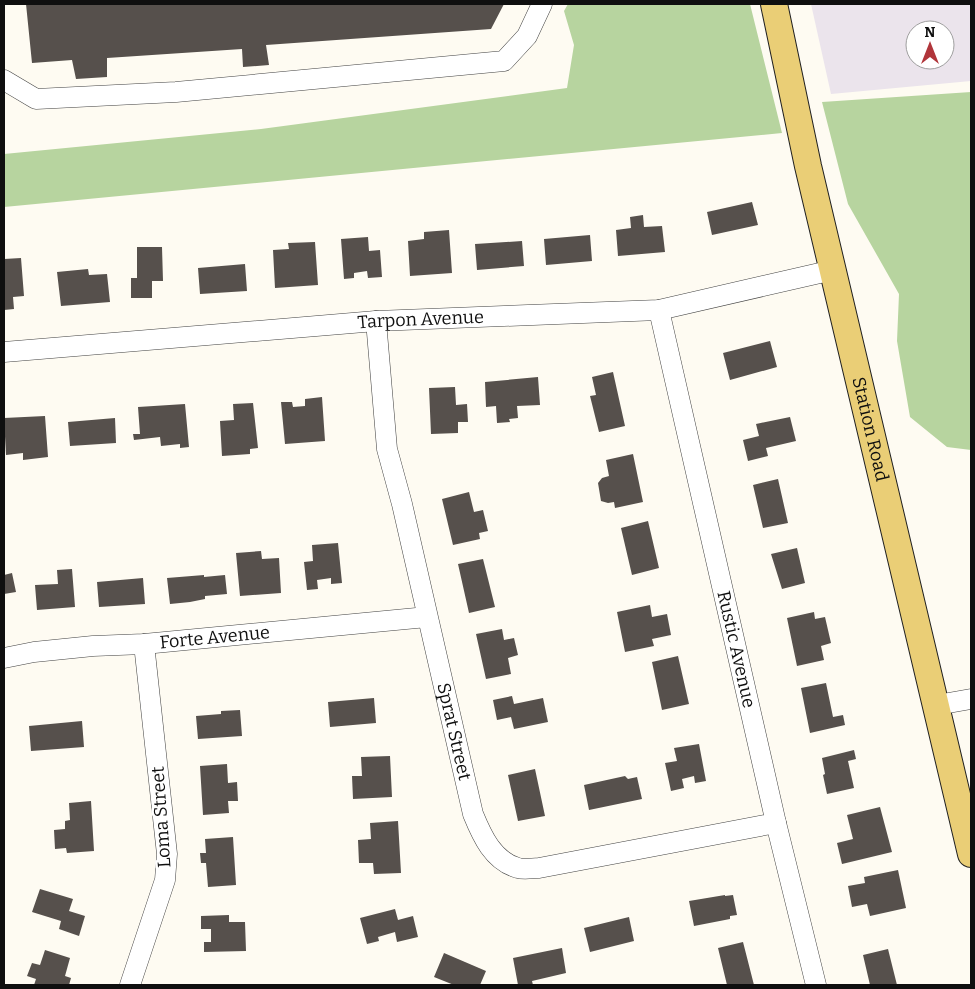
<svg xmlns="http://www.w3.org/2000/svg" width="975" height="989" viewBox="0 0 975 989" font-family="Bitter,serif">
  <rect width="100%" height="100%" fill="#fefbf2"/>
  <path fill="#ebe4ec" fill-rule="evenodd" d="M811 4H971V81L831 94ZM915 30H945V60H915Z"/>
  <path fill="#b7d49f" d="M568 4H750L782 133 4 207V154L261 129 567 88 574 45 564 11Z
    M971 92V450L947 447 910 417 897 341 899 294 848 204 822 102Z"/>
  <path fill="#56504c" d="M26 4H504L491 29 266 45 269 65 243 67 242 49 107 58V77L76 79 72 60 32 63Z
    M752 202 758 225 712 235 707 212Z
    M643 215 644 227 662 226 665 252 618 256 616 230 631 228 630 217Z
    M449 230 452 273 410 276 408 241 424 239V232Z
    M590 235 592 261 546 265 544 239Z
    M368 237 369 251 380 250 382 277 368 278 367 271 354 273V278L344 279 341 239Z
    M522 241 524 266 477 270 475 244Z
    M315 242 318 285 275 288 273 250 289 249 288 243Z
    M137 247H162L163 281H152V298H131V278H137Z
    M21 258 24 296 13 297 14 309 4 310V259Z
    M245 264 247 291 200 294 198 268Z
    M88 269 89 275 107 274 110 302 61 306 57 272Z
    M770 341 777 367 730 380 723 353Z
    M613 372 625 426 599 432 590 396 596 395 592 377Z
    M538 377 540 405 517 406 518 418 509 419 510 422 497 423 496 406 486 407 485 382Z
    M455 387 456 405 467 404 468 422H458V433L431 434 429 388Z
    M322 397 325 441 285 444 281 402H292L293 407 305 406V399Z
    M253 403 258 448 250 449V454L222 456 220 421 234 420 233 404Z
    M185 404 189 447 180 448V444L161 446 160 437 134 440 133 434H140L138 407Z
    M45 416 48 457 23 460V453L6 455 4 418Z
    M790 417 796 441 766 448 768 456 748 461 743 440 759 436 756 424Z
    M115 418 116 443 70 446 68 422Z
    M633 454 643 502 615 508 614 502 608 503 601 501 598 483 602 478 609 476 606 460Z
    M778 479 788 523 763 528 753 485Z
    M469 492 474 512 483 510 488 531 479 533 480 539 453 545 442 499Z
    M648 521 659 568 632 575 621 528Z
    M338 543 342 583 331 584V578L317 580 318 589 307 590 304 562 313 561 312 545Z
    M797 548 805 583 782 589 771 554Z
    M261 551 262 559 279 558 281 593 240 596 236 553Z
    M483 559 495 607 469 613 458 564Z
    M72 569 75 607 37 610 35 585 58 584 57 570Z
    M12 573 16 592 4 594V575Z
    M204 575V577L225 575 227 594 205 596V599L190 602 170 604 167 578Z
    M143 578 145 604 99 607 97 582Z
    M650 605 652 617 667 614 671 635 652 639 654 646 625 652 617 612Z
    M814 612 815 619 825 617 831 643 821 646 824 660 797 666 787 618Z
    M502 629 504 640 514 638 518 655 508 658 511 674 486 679 476 634Z
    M678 656 689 704 662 710 652 662Z
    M826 683 833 717 843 715 845 725 810 733 801 688Z
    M512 696 514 704 543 698 548 722 514 729 511 717 497 720 493 700Z
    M374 698 376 723 330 727 328 702Z
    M240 710 242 736 198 739 196 716 221 714V711Z
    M82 721 84 747 31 751 29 726Z
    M699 744 706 781 695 783 694 776 682 779 684 788 671 791 665 763 677 761 674 748Z
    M854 750 856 759 848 761 854 788 827 794 823 775 825 774 822 758Z
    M390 756 392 797 353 799 352 776H362L361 757Z
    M227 764 228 783 237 782 238 801H228L229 813 203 815 200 766Z
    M535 769 545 816 518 821 508 775Z
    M625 776 628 779 637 777 642 799 589 810 584 785Z
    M91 801 94 851 67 853 66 848 55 849 54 830 65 829V821L70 820 69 803Z
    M880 807 892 852 842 864 837 843 853 839 847 815Z
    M398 821 401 873 374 874 373 863H359L358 840 371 839 370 823Z
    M233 837 236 885 208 887 206 863H201L200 853H206L205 839Z
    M898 870 906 908 870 916 867 904 852 907 848 886 865 883 864 877Z
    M40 889 73 899 69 911 85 916 79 936 59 929 61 921 32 912Z
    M725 895V896L733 895 737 915 730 916V919L694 926 689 901Z
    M395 909 398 920 413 916 418 937 397 942 395 932 378 937 379 941 367 944 360 918Z
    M229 915V922H245L246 951 204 952V942H211V929H201V916Z
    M629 917 634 941 590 952 584 928Z
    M743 942 754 985H727L718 948Z
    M562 948 566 973 532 981 533 985H518L513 958Z
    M888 949 897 985H870L863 955Z
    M45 950 70 958 65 976 71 978 69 985H34L36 979 27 976 32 963 40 965Z
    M444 953 486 971 480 985H454L434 977Z"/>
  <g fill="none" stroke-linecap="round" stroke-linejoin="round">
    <g stroke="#424242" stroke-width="21">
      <g id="minor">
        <path d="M4 80 36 99 176 92 504 61 527 36 542 4"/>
        <path id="s1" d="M659 310 776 823 816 985"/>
        <path id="s2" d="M376 321 387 449 402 504 473 814C482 836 493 861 518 868 524 870 533 868 539 868L776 823"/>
        <path id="s3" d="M4 352 376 321 659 310 833 270"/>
        <path id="s4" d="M4 658 34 652 93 646 144 644 427 617"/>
        <path d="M937 705 971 699"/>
        <path d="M130 985 165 880 167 854 144 644"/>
      </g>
    </g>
    <g stroke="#202020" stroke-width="28">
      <g id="major">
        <path id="s5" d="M774 4 808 166 971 854"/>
      </g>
    </g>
    <use href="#minor" stroke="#fff" stroke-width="20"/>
    <use href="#major" stroke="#eace76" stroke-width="26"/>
  </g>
  <g text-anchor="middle" stroke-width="5" stroke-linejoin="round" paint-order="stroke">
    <g font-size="18" fill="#0f0f0f" stroke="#fff">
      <text dy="6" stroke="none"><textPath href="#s3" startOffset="418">Tarpon Avenue</textPath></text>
      <text dy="6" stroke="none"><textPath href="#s5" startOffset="436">Station Road</textPath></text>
      <text dy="6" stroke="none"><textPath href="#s4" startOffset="212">Forte Avenue</textPath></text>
      <text dy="6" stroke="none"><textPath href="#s1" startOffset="348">Rustic Avenue</textPath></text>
      <text dy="6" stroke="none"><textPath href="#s2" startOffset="419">Sprat Street</textPath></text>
      <text transform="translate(161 817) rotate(-94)" y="6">Loma Street</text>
    </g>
  </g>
  <rect width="975" height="989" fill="none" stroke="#0f0f0f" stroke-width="10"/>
  <g transform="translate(930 45)"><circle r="24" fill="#ffffff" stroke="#9f9f9f"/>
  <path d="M0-4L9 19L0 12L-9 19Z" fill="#b0353a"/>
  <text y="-8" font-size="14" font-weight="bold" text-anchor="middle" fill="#0f0f0f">N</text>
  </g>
</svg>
